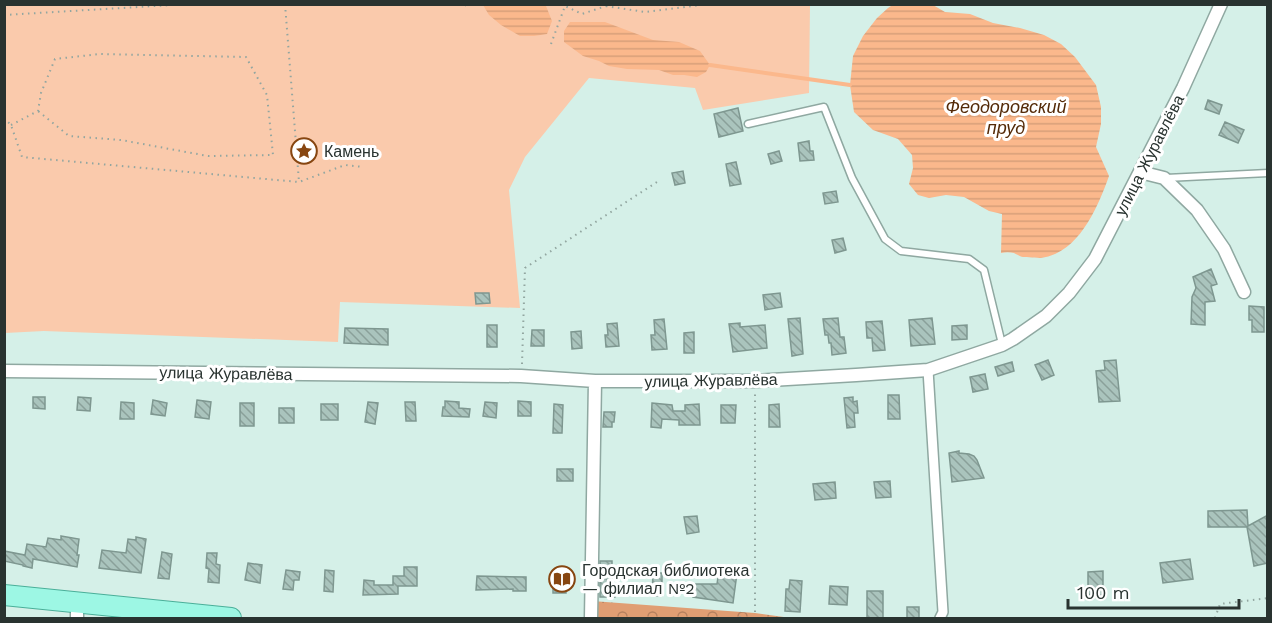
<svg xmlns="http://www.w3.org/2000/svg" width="1272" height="623" viewBox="0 0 1272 623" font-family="'Work Sans',sans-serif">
  <defs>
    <pattern id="forest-crowns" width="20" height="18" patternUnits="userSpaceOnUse" patternTransform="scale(1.5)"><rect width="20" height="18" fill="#e09e73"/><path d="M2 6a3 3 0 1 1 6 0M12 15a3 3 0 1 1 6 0" fill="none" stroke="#b6815f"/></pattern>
    <pattern id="water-rules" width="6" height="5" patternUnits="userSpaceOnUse" patternTransform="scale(1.5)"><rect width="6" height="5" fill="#fbb88c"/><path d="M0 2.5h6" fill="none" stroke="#d79f79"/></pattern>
    <pattern id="building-back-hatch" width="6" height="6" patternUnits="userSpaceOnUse" patternTransform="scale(1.5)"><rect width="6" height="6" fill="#aac4bd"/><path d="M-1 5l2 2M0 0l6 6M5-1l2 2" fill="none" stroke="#8aa09a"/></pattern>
  </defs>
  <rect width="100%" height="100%" fill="#d5f0e8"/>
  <path fill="url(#forest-crowns)" d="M592 601 755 613 791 618H589Z"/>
  <path fill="#facaac" d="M4 5H810L809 93 703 110 695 88 589 78 525 157 509 190 520 308 340 302 338 342 44 331 5 333Z"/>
  <path fill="url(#water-rules)" d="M894 4 933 5 945 12 970 14 993 23 1020 28 1044 35 1061 44 1075 57 1096 85 1101 107V124L1096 147 1109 176C1098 207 1079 253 1041 258 1039 258 1025 257 1023 257 1021 257 1016 254 1014 253 1010 252 1005 252 1001 253L1002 214 989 211 964 197 946 195 929 198 918 195 909 184 913 168 912 155 898 139 873 130 854 112 850 85 853 56 863 36 877 18 888 8Z
    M483 5H543L546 6 552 21 547 34 534 36H520L501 25 489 15Z
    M570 22H605L653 40 679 42 700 51 710 65 706 72 697 77 684 75H673L659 70 627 69 609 66 599 61 583 56 564 42V31Z"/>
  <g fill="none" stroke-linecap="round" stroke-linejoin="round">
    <path stroke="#fbb88c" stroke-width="4" d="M710 65 850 85"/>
  </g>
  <path fill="url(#building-back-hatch)" stroke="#7e9790" stroke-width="1.5" d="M1208 100 1222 105 1219 114 1205 109Z
    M738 108 743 131 719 137 714 114Z
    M1225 122 1244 130 1238 143 1219 135Z
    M809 141 810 151H813L814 160 800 161 798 143Z
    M779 151 782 161 771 164 768 154Z
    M736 162 741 184 730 186 726 164Z
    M683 171 685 183 675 185 672 173Z
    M836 191 838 202 825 204 823 193Z
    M843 238 846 250 835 253 832 240Z
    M1211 269 1217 284 1211 286 1215 301 1205 302V325L1191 324 1192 297 1196 288 1193 277Z
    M475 293H489L490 303 476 304Z
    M780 293 782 307 765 310 763 295Z
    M1249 306 1264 307V332H1252V320H1249Z
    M800 318 803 354 792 356 788 319Z
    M838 318 840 337H844L846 353 832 355 831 343H829L828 335H825L823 319Z
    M932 318 935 344 911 346 909 320Z
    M664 319 667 349 652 350 651 335H655L654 320Z
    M882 321 885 350 873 351 872 338H867L866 322Z
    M617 323 619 346 606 347 605 335H608L607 324Z
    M740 323V327L765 325 767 348 733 352 729 324Z
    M487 325H497V347H487Z
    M967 325V339L952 340V326Z
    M345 328 388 329V345L344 343Z
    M532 330H544V346H531Z
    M581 331 582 348 572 349 571 332Z
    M694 332V353H684V333Z
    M1048 360 1054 375 1042 380 1035 365Z
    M1116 360 1120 401 1099 402 1096 371 1105 370 1104 361Z
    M1012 362 1014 371 998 376 995 367Z
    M985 374 988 389 973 392 970 377Z
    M888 395H899L900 419H888Z
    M33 397H45V409L33 408Z
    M78 397 91 398 90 411 77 410Z
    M853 397V402L857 401 858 413H854L855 427 847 428 844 398Z
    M153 400 167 403 165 416 151 414Z
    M197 400 211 402 209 419 195 417Z
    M445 401 459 402V408L470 409 469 417 442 416 443 407H445Z
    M518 401 531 402V416H518Z
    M121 402 134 403V419H120Z
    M368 402 378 403 375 424 365 422Z
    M405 402H415L416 421H406Z
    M485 402 497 403 496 418 483 416Z
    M240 403H254V426H240Z
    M652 403 672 405 673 411H685V405L699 404 700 425H679V420L662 419 661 428 651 427Z
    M321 404H338V420H321Z
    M554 404 563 405 562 433H553Z
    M779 404 780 427H769V405Z
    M721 405H736L735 423H721Z
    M279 408H294V423H279Z
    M604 412H615L614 422H612V427H603Z
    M959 451V453L969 454 974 456 977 460 984 478 952 482 949 453Z
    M557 469H573V481H557Z
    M890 481 891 497 876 498 874 482Z
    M835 482 836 498 815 500 813 484Z
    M1247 510 1248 526 1268 515V563L1254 566 1247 527H1208V511Z
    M697 516 699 532 687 534 684 517Z
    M61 536 79 539 77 555H79L77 567 33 559 32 568 23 566V565L4 561V551L25 555 27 544 46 547 48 538 61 540Z
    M136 537 146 539 141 573 99 568 102 550 126 553 128 539 136 540Z
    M162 552 172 554 169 579 158 578Z
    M207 553H217L216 564 220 565 219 583 208 582 209 569 206 568Z
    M1190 559 1193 579 1163 583 1160 563Z
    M600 561H612V584H615V597H600Z
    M248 563 262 565 260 583 245 580Z
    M404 567H417V586H398V594L363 595 364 580 374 581V585H393V576H404Z
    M286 570 300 572 299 580H294L293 590 283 589Z
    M325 570 334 571 333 592 324 591Z
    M719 570 737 573 733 603 693 597V584H717Z
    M553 571H571V588H566V593H553Z
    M1103 571V595H1088V572Z
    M653 573H662V596H652Z
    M477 576 526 577V591H513V589L476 590Z
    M790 580 802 581 800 612 785 611 786 589H789Z
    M830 586 848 587 847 605 829 604Z
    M867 591H883V618H867Z
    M907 607H919V618H907Z"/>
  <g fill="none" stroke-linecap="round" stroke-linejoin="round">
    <g stroke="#8fa8a1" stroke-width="9">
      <path id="service" d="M748 124 824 107 852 178 885 239 901 251 969 259 984 270 1002 344
        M1166 178 1268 173"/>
    </g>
    <g stroke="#8fa8a1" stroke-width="12">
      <path id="pedestrian" d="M928 370 943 612 940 618"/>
    </g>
    <g stroke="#8fa8a1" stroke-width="15">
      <path id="minor" d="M1140 172 1164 178 1197 210 1224 249 1244 292
        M4 371 521 376 595 381H755L856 375 928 370 1002 345 1013 339 1046 316 1069 293 1095 259 1183 88 1221 4
        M77 618V603
        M591 618 595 381"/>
    </g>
    <g stroke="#4aaf99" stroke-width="22">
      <path id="primary" d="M4 595 231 618"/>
    </g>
    <path stroke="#92a6a0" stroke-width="2" stroke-dasharray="1.5 4.5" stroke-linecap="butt" d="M285 4 299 182
      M561 4 582 14 606 6
      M612 5 627 4
      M465 6 466 4
      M606 6 645 12 708 4
      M4 15 189 4
      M551 44 565 6
      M4 118 11 125 22 157 299 182 345 165 363 167
      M11 125 38 111 41 93 55 59 100 54 246 57 267 95 273 155 208 156 121 140 69 136 38 111
      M522 364 525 268 660 180
      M755 612V392
      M740 618 741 612
      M1215 618 1220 604 1268 598"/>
    <use href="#service" stroke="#fff" stroke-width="6"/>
    <use href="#pedestrian" stroke="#fff" stroke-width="9"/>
    <use href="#minor" stroke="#fff" stroke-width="12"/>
    <use href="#primary" stroke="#9df7e4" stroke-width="20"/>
  </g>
  <defs>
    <g id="sight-ring" transform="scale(1.35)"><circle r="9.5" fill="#fff" stroke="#874611" stroke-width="1.5"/><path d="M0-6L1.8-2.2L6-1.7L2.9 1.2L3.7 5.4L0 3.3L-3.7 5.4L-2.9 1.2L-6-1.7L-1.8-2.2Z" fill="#874611"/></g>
    <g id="library-ring" transform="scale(1.35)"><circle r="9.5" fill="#fff" stroke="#874611" stroke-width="1.5"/><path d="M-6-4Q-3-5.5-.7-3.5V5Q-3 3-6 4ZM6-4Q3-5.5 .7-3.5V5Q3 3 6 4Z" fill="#874611"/></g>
  </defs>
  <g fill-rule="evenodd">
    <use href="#sight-ring" x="304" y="151"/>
    <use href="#library-ring" x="562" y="579"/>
  </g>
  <g text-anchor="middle" stroke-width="6" stroke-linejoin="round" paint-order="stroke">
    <g font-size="16" fill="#293330" stroke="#fff" text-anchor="start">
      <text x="324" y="157">Камень</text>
      <text x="582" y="576">Городская библиотека<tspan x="582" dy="18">— филиал №2</tspan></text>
    </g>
    <g font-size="16" fill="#293330" stroke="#fff">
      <text transform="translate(1149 155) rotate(-63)" y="6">улица Журавлёва</text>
      <text transform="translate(226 373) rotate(1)" y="6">улица Журавлёва</text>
      <text transform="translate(711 380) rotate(-1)" y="6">улица Журавлёва</text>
    </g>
    <g font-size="18" font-style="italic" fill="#542a08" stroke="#fff">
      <text x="1006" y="113">Феодоровский<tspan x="1006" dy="21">пруд</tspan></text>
    </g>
  </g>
  <rect width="1272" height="623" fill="none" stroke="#293330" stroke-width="12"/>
  <path d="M1068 599v9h171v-9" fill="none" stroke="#293330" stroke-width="3"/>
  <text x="1077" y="599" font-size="18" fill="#293330" stroke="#ffffff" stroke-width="4.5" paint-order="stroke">100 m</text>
</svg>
